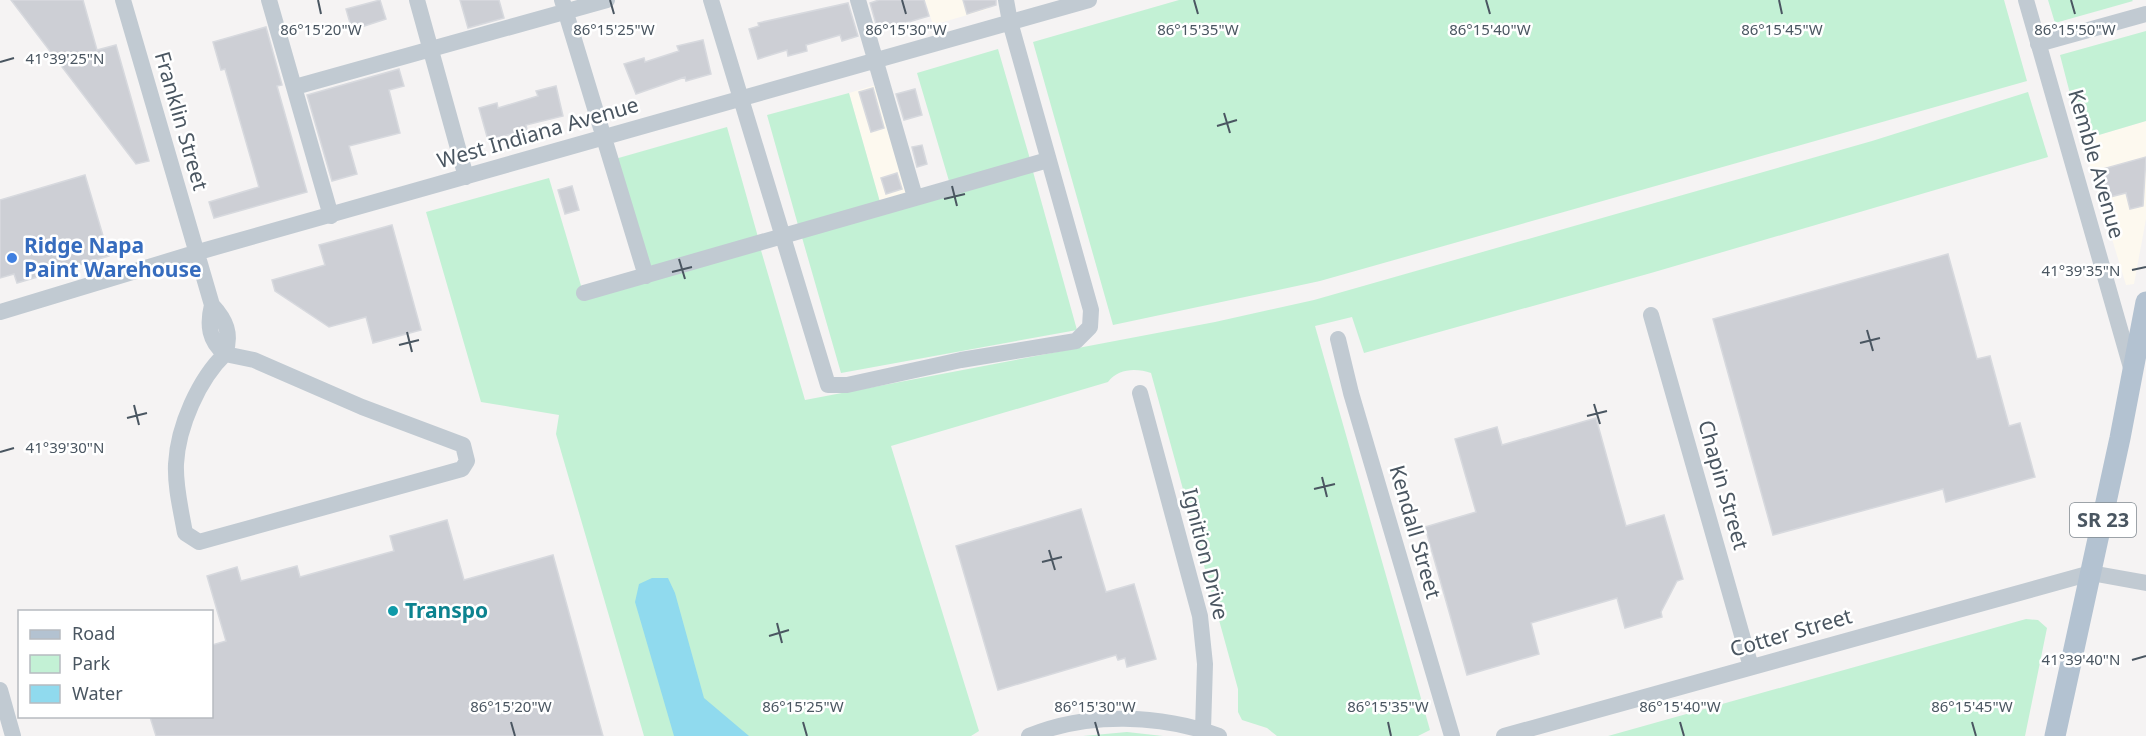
<svg xmlns="http://www.w3.org/2000/svg" width="2146" height="736" viewBox="0 0 2146 736" font-family="'Noto Sans',sans-serif">
  <rect width="100%" height="100%" fill="#f5f3f3"/>
  <path fill="#fdf9ef" d="M925 0H985L988 9 933 25Z
    M879 84 910 193 880 202 849 93Z
    M2146 121V219L2134 284 2126 285 2082 140Z"/>
  <path fill="#c3f1d5" d="M1179 0H2004L2027 81 1320 281 1113 325 1033 42Z
    M2048 0H2132L2133 1 2055 23Z
    M2146 31V121L2082 140 2060 55Z
    M998 49 1030 159 949 181 917 73Z
    M2028 92 2048 157 1651 273 1364 353 1352 317 1315 326 1430 730 1418 736H1277L1267 728 1242 720 1238 712V689L1151 373C1137 368 1118 368 1108 382L891 446 979 731 971 736H644L556 434 559 415 481 402 426 212 549 178 585 299 760 247 805 400 1215 322 1314 300 1872 141Z
    M849 93 880 202 798 225 767 115Z
    M727 127 758 237 650 268 615 159Z
    M1032 168 1077 330 841 373 801 234Z
    M2026 619 2038 620 2047 628 2025 736H1608Z
    M1127 732 1163 736H1083Z"/>
  <path fill="#90daee" d="M652 578H668L675 593 704 698 749 736H674L635 602 639 584Z"/>
  <path fill="#cdcfd5" stroke="#d7d9de" stroke-width="1.5" d="M11 0H83L97 50 116 45 149 161 136 164Z
    M380 0 386 19 352 30 346 9Z
    M460 0H499L504 18 468 28Z
    M879 0H924L929 16 878 31 870 3Z
    M963 0H996V5L967 14Z
    M848 3 858 36 842 41 840 35 806 45 807 51 788 56 787 50 758 59 749 29 759 26 758 23Z
    M266 27 282 85 277 86 307 192 214 218 209 202 259 187 225 69 221 70 213 42Z
    M703 40 711 74 686 81 685 77 636 94 624 64 644 58 645 62 679 51 677 46Z
    M399 69 404 86 389 90 400 133 349 146 357 174 332 181 307 95Z
    M556 86 563 116 526 125 527 130 488 140 479 108 497 103 498 108 538 96 536 91Z
    M873 88 884 128 871 132 859 92Z
    M915 89 922 115 904 120 896 94Z
    M922 145 927 164 917 167 912 147Z
    M2146 157 2143 206 2130 209 2126 193 2106 198 2099 170Z
    M897 173 902 189 886 194 881 178Z
    M85 175 109 256 17 283 14 274 0 278V200Z
    M572 186 579 210 565 214 558 190Z
    M392 225 421 330 373 343 366 317 329 327 275 291 272 280 325 265 319 245Z
    M1948 254 1977 359 1990 356 2009 426 2020 423 2035 477 1946 502 1943 489 1773 535 1713 319Z
    M1596 418 1626 526 1664 515 1683 579 1677 581 1661 612 1662 617 1625 628 1617 598 1531 623 1539 654 1467 675 1425 527 1476 512 1455 439 1497 427 1502 445Z
    M1081 509 1106 592 1134 584 1156 659 1127 667 1125 658 1118 660 1116 655 998 690 956 546Z
    M447 520 464 580 553 555 603 736H156L150 717H212V645L226 641 207 576 237 567 241 581 297 566 300 577 394 551 390 536Z"/>
  <g fill="none" stroke-linecap="round" stroke-linejoin="round">
    <path stroke="#c1cad2" stroke-width="16" d="M123 0 212 305C207 325 209 341 225 354 232 334 226 320 212 305
      M269 0 331 216
      M417 0 466 177
      M562 0 646 276
      M711 0 828 385H847L961 360 1076 341 1090 327 1091 310 1010 22 1006 0
      M858 0 915 197
      M2026 0 2132 371
      M2038 44 2146 14
      M295 87 607 0
      M584 293 1048 160
      M0 312 195 253 1089 0
      M1651 315 1751 667
      M1338 339 1351 393 1452 736
      M225 354 254 360 362 407 463 445 467 461 462 469 199 542 185 533C181 510 175 487 176 464 178 426 199 379 225 354Z
      M1140 393 1200 616 1205 664 1203 730
      M0 690 13 736
      M1029 736C1087 712 1161 714 1219 736
      M1504 736 2091 573 2146 583"/>
    <path stroke="#b3c2d1" stroke-width="21" d="M2055 736 2120 438 2146 302"/>
  </g>
  <path fill="none" stroke="#4a5661" stroke-width="2" d="M318 0 321 14M610 0 614 14M902 0 906 14M1194 0 1198 14M1486 0 1490 14M1779 0 1782 14M2071 0 2075 14M0 62 14 58M1224 113 1230 133M1217 126 1237 120M952 186 957 206M944 199 965 194M679 259 685 279M2132 270 2146 267M672 272 692 267M1867 330 1873 351M407 332 412 352M1860 343 1880 338M399 345 419 340M1594 404 1600 424M134 405 139 425M1587 416 1607 411M127 418 147 413M0 452 14 448M1322 477 1327 497M1314 489 1335 484M1049 550 1055 570M1042 562 1062 557M777 623 782 643M769 636 789 630M2132 660 2146 656M511 722 515 736M803 722 807 736M1095 722 1099 736M1388 722 1391 736M1680 722 1684 736M1972 722 1976 736"/>
  <circle fill="#3f7fe0" stroke="#fff" stroke-width="2" cx="12" cy="258" r="6"/>
  <circle fill="#0f9aa8" stroke="#fff" stroke-width="2" cx="393" cy="611" r="6"/>
  <g text-anchor="middle" stroke-width="5" stroke-linejoin="round" paint-order="stroke">
    <rect fill="#fff" stroke="#808990" stroke-width="1.5" x="2070" y="503" width="66" height="34" rx="4.5"/>
    <g font-size="20" font-weight="bold" fill="#4a5661">
      <text x="2103" y="527">SR 23</text>
    </g>
    <g font-size="21" fill="#4a5661" stroke="#fff">
      <text transform="translate(181 121) rotate(74)" y="7">Franklin Street</text>
      <text transform="translate(538 133) rotate(-16)" y="7">West Indiana Avenue</text>
      <text transform="translate(2096 164) rotate(74)" y="7">Kemble Avenue</text>
      <text transform="translate(1723 485) rotate(74)" y="7">Chapin Street</text>
      <text transform="translate(1415 532) rotate(74)" y="7">Kendall Street</text>
      <text transform="translate(1205 554) rotate(76)" y="7">Ignition Drive</text>
      <text transform="translate(1791 633) rotate(-16)" y="7">Cotter Street</text>
    </g>
    <g font-size="21" font-weight="bold" fill="#366cbe" stroke="#fff" text-anchor="start">
      <text x="24" y="253">Ridge Napa<tspan x="24" dy="24">Paint Warehouse</tspan></text>
    </g>
    <g font-size="21" font-weight="bold" fill="#0d838f" stroke="#fff" text-anchor="start">
      <text x="405" y="618">Transpo</text>
    </g>
  </g>
  <g font-size="15" text-anchor="middle" fill="#4a5661" stroke="#fff" stroke-width="5" stroke-linejoin="round" paint-order="stroke">
    <text x="321" y="35">86°15'20"W</text>
    <text x="614" y="35">86°15'25"W</text>
    <text x="906" y="35">86°15'30"W</text>
    <text x="1198" y="35">86°15'35"W</text>
    <text x="1490" y="35">86°15'40"W</text>
    <text x="1782" y="35">86°15'45"W</text>
    <text x="2075" y="35">86°15'50"W</text>
    <text x="65" y="64">41°39'25"N</text>
    <text x="2081" y="276">41°39'35"N</text>
    <text x="65" y="453">41°39'30"N</text>
    <text x="2081" y="665">41°39'40"N</text>
    <text x="511" y="712">86°15'20"W</text>
    <text x="803" y="712">86°15'25"W</text>
    <text x="1095" y="712">86°15'30"W</text>
    <text x="1388" y="712">86°15'35"W</text>
    <text x="1680" y="712">86°15'40"W</text>
    <text x="1972" y="712">86°15'45"W</text>
  </g>
  <rect x="18" y="610" width="195" height="108" fill="#ffffff" stroke="#b7bbc0" stroke-width="1.5"/>
  <rect x="30" y="630" width="30" height="9" fill="#b3c2d1" stroke="#b7bbc0" stroke-width="1.5"/>
  <text x="72" y="640" font-size="18" fill="#4a5661">Road</text>
  <rect x="30" y="655" width="30" height="18" fill="#c3f1d5" stroke="#b7bbc0" stroke-width="1.5"/>
  <text x="72" y="670" font-size="18" fill="#4a5661">Park</text>
  <rect x="30" y="685" width="30" height="18" fill="#90daee" stroke="#b7bbc0" stroke-width="1.5"/>
  <text x="72" y="700" font-size="18" fill="#4a5661">Water</text>
</svg>
